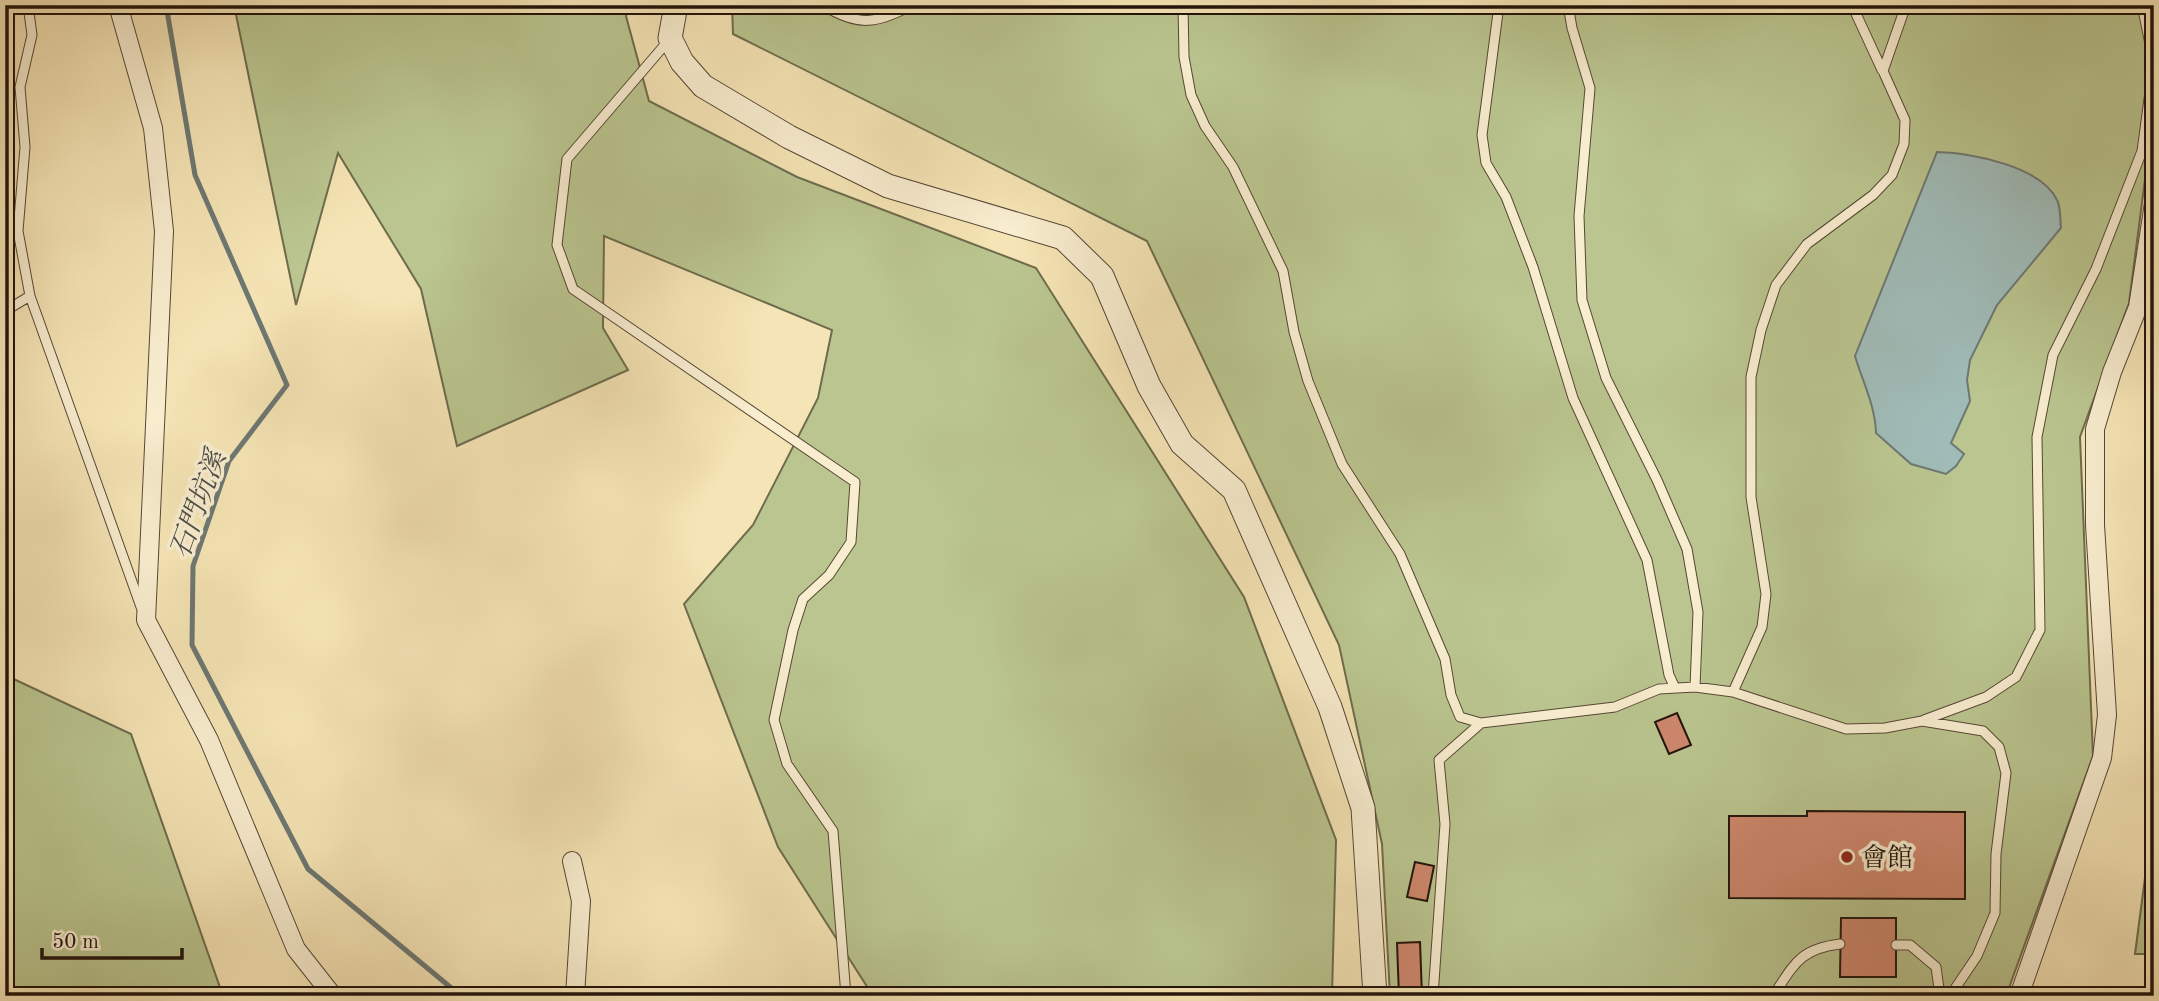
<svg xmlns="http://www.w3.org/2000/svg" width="2159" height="1001" viewBox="0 0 2159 1001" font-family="'Old Standard TT','Noto Serif TC',serif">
  <rect width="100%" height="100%" fill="#f5e4b5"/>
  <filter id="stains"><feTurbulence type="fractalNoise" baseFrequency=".00286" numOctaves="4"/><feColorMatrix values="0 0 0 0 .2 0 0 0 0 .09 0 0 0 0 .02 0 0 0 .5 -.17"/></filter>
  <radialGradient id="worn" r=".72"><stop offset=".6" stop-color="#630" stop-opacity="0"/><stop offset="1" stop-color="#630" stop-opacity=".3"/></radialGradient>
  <path fill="#bac58f" stroke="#6e6c4d" stroke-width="2" d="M234 5H631L626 16 649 101 797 177 1036 268 1244 597 1336 840 1332 996H873L778 847 684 604 753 525 818 398 832 330 604 236 603 328 628 370 457 446 421 289 338 153 296 305Z
    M732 5H2154V110L2129 303 2080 437 2093 756 2006 996H1390L1382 844 1339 645 1147 241 733 34Z
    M5 675 131 734 223 996H5Z
    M2154 809V954H2135Z"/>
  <path fill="#a0bcb8" stroke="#6d7873" stroke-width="2" d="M1937 152C1971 153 2041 166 2057 200 2061 207 2060 220 2061 228L1997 305 1970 360 1967 380 1970 401 1951 443 1964 454 1956 466 1946 474 1911 464 1876 433C1875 405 1863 383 1855 356Z"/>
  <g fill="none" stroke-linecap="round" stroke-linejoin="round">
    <path stroke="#6d7873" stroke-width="5" d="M166 5 195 175 287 385 229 461 193 566 192 645 308 869 461 996"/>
  </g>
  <path fill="#ce876d" stroke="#21130b" stroke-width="2" d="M1677 713 1691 745 1669 754 1655 722Z
    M1807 811 1965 812V899L1729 898V816H1807Z
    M1415 862 1434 866 1427 901 1407 897Z
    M1841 918H1896V977H1840Z
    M1420 942 1422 996H1399L1397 943Z"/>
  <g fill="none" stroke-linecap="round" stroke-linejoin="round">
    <g stroke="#564736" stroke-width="11">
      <path id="service" d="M28 5 32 35 20 87 25 147 18 231 30 296 141 607
        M823 5C858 27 877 24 912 5
        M996 5H999
        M1183 5 1184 57 1191 95 1205 126 1233 167 1283 271 1294 332 1308 381 1342 464 1400 554 1445 659 1451 695 1460 717 1481 723 1615 707 1659 689 1695 687 1733 692 1846 729 1885 728 1922 721 1983 731 1999 747 2006 773 1996 854 1995 913 1977 956 1950 996
        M1499 5 1482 135 1486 163 1506 197 1533 267 1573 398 1647 560 1669 675 1675 688
        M1568 5 1572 28 1590 88 1579 216 1582 300 1606 378 1657 480 1687 549 1698 612 1695 687
        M1852 5 1882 70
        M669 40 567 159 557 245 573 289 855 482 851 542 829 575 803 599 793 630 774 720 787 764 833 831 846 996
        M5 311 30 296
        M1733 692 1762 627 1766 594 1751 497V377L1761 330 1776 285 1807 244 1873 195 1892 175 1904 144 1905 120 1883 71 1906 5
        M1924 720 1986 697 2016 677 2040 630 2037 437 2053 355 2096 269 2142 151 2151 84 2150 44 2142 5
        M1896 945H1910L1936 967 1940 996
        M1433 996 1445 824 1439 760 1481 723
        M1773 996C1795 963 1800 949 1840 944"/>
    </g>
    <g stroke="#564736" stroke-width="20">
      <path id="minor" d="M118 5 153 128 164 231 146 620 209 740 296 949 333 996
        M572 861 581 901 575 996
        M2019 996 2102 758 2107 715 2095 525V429L2112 372 2138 307 2154 203"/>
    </g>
    <g stroke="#564736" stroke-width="25">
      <path id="tertiary" d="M676 5 670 38 682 62 703 86 789 137 888 186 1063 238 1102 276 1149 386 1182 444 1234 490 1330 707 1363 808 1375 996"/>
    </g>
    <use href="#service" stroke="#f8edcf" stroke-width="9"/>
    <use href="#minor" stroke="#f8edcf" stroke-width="18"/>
    <use href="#tertiary" stroke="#f8edcf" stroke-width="23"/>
  </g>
  <circle fill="#8f2418" stroke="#f8edcf" stroke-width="2.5" cx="1847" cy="857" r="7"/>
  <g text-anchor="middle" stroke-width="7" stroke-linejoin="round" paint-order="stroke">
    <g font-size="26" fill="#21130b" stroke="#f8edcf" text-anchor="start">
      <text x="1861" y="866">會館</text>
    </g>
    <g font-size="28" font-style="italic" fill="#4d4e48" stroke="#f8edcf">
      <text transform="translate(197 504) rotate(-70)" y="10">石門坑溪</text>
    </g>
  </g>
  <rect width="2159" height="1001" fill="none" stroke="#f5e4b5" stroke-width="28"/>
  <rect x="7" y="7" width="2145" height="987" fill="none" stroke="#21130b" stroke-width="3.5"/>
  <rect x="14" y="14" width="2131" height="973" fill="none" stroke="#21130b" stroke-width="2"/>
  <path d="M42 948v10h140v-10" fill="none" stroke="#21130b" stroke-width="3.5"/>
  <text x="52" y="948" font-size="21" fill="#21130b" stroke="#f8edcf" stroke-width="5" paint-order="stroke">50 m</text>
  <rect width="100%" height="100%" filter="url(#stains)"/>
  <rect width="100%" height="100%" fill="url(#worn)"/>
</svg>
